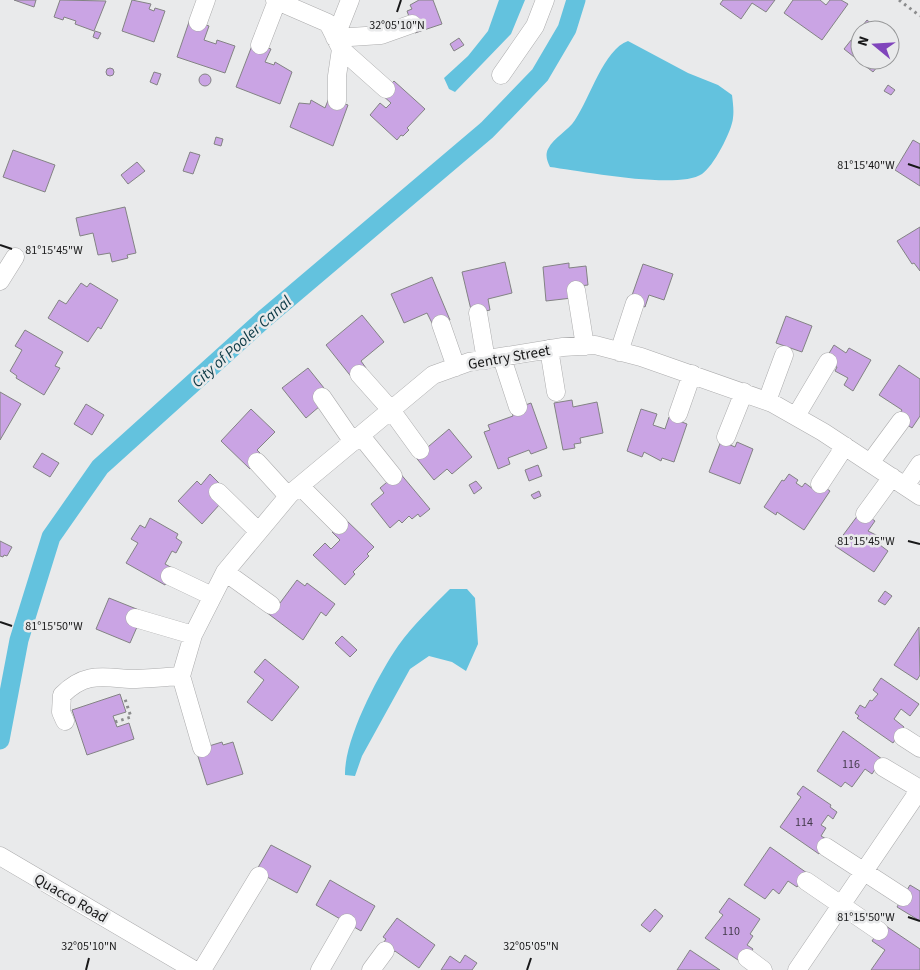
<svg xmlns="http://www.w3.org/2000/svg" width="920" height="970" viewBox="0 0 920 970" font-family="'Source Sans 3',sans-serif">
  <rect width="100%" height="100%" fill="#e9eaeb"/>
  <path fill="#63c2de" d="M499 0H525L511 34 455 92 449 89 444 78 468 56 488 31Z
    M628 41 688 73 718 85 732 95C733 103 734 111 733 118 732 131 713 167 702 174 678 190 581 171 550 167 547 161 545 155 548 149 554 137 568 131 575 120 590 98 604 49 628 41Z
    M450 589H467L475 598 478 644 466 671 452 662 429 656 410 669 362 756 355 776 345 775C344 740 378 675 398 646 413 625 432 607 450 589Z"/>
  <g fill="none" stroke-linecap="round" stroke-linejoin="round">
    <path stroke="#63c2de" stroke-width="19" d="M0 740 19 640 51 537 100 467 264 319 487 130 540 75 567 29 576 0"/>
  </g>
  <path fill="#caa4e4" stroke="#838384" d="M14 0H36L34 7Z
    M60 0 106 1 94 31 75 24 76 21 64 17 63 20 54 17Z
    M132 0 151 4 149 9 154 11 155 8 165 11 154 42 122 31Z
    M419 0H433L442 24 415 33 407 11 412 9 410 5Z
    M723 0H775L766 12 752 3 741 19 720 4Z
    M793 0H820L826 5 830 0H841L848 4 822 40 784 13Z
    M190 19 209 26 204 40 216 44 217 40 235 46 225 73 177 57Z
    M867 20 879 30H860V60H883L873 72 844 49Z
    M95 31 101 33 98 39 93 37Z
    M459 38 464 45 454 51 450 44Z
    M253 43 271 49 265 62 274 65 275 62 292 72 280 104 236 87Z
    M106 72a4 4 0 1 1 8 0a4 4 0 1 1-8 0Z
    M154 72 161 74 157 85 150 82Z
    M199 80a6 6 0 1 1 12 0a6 6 0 1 1-12 0Z
    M394 81 425 109 407 128 409 130 403 136 401 135 397 140 370 115 380 103 386 108 391 103 381 94Z
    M888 85 895 90 891 95 884 91Z
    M329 98 348 105 333 146 290 127 299 103 310 104 311 100 325 108Z
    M216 137 223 139 221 146 214 144Z
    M913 140 920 144V186L895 170Z
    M13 150 55 165 45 192 3 177Z
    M190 152 200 155 193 174 183 171Z
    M137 162 145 171 128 184 121 175Z
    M125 207 136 253 127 255 128 258 112 262 110 253 98 255 93 233 80 236 76 218Z
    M920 227V271L914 263 912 264 897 241Z
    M505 262 512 293 488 299 490 310 472 314 462 272Z
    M569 263V268L586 266 588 285 571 287 572 298 546 301 543 267Z
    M643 264 673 274 664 300 649 295 645 307 630 301Z
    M432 277 450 320 434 327 427 313 404 323 391 294Z
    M81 283 87 287 90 283 118 300 101 329 98 327 88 342 48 318 59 300 66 304Z
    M362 315 384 342 361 361 366 368 353 379 326 345Z
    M786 316 812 326 802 352 776 343Z
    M25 330 63 352 55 366 60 368 44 395 16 378 17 376 10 371 22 350 15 346Z
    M834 345 846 353 849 348 871 360 853 391 844 385 848 378 835 371 837 367 825 360Z
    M899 365 920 379V416L912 428 897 418 902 410 879 395Z
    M308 368 328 393 320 406 306 418 282 388Z
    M0 392 21 404 0 440Z
    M572 400 573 407 597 402 603 433 580 438 581 443 574 444 575 448 563 450 554 403Z
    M531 403 547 448 531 454 529 450 508 458 510 464 498 469 484 432 490 430 488 425 513 416 511 410Z
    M86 404 104 415 92 435 74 424Z
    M251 409 275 432 257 450 263 456 250 469 221 441Z
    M641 409 657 414 653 425 665 429 669 417 687 424 674 462 662 458 661 461 644 452 642 457 627 451Z
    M449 429 472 457 452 474 447 469 434 480 414 455 422 452Z
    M721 441 735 447 737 442 753 449 740 484 709 472Z
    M42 453 59 463 50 477 33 467Z
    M538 465 542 476 529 481 525 470Z
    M399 472 430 509 420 517 418 514 412 519 409 516 402 523 399 520 390 528 371 504 384 493 380 488Z
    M210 474 223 487 220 504 202 524 178 501 197 481 201 485Z
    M789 474 798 480 796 483 802 487 805 483 813 489 817 482 830 491 804 530 777 512 776 515 764 507 782 480 784 481Z
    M476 481 482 488 474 494 469 485Z
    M539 491 541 496 534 499 531 495Z
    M861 511 875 521 868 531 884 539 880 545 888 551 874 572 835 546Z
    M150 518 178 534 176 538 182 542 176 553 172 551 165 564 174 569 165 585 126 563 138 543 131 539 140 525 145 528Z
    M345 519 374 547 367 554 369 556 353 572 355 574 345 585 313 555 325 543 331 549 340 540 332 532Z
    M0 541 12 547 7 556 4 555 3 557 0 556Z
    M297 580 305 586 307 583 335 604 326 616 321 612 303 640 266 612 275 599 280 603Z
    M885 591 892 596 885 605 878 601Z
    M109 598 139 610 137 627 130 643 96 629Z
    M919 627 920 675 917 680 894 665Z
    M342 636 357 650 350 657 335 643Z
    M265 659 299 687 272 721 247 702 264 680 254 672Z
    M881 678 919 704 910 716 901 709 894 719 904 727 893 743 857 718 859 716 855 713 860 705 865 708 870 700 872 701 878 694 873 690Z
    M120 694 126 712 113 716 117 727 129 723 134 739 87 755 72 710Z
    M843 731 882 759 872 774 865 769 852 787 845 782 841 787 817 771Z
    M222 742 223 745 233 742 243 774 207 785 196 750Z
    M803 786 831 805 830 807 837 812 833 819 828 815 821 825 826 828 821 836 828 840 819 854 780 827 801 797 797 794Z
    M271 845 311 866 297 893 256 871Z
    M770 847 807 873 797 887 788 881 779 894 773 889 765 899 744 885Z
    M330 880 375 906 361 931 316 905Z
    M910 885 920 891V921L897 907Z
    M729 898 760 919 750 934 753 936 747 945 753 949 744 964 705 938 723 915 719 912Z
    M655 909 663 916 650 932 641 925Z
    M397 918 435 945 419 968 395 951 391 955 380 948 386 939 383 937Z
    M883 924 920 949V970H871L885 950 872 941Z
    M690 950 720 970H677Z
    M465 955 477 963 472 970H441L450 956 460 963Z"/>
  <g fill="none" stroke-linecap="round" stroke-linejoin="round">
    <g stroke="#acacad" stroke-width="19">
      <path id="minor" d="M275 0 328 23 341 49 386 89
        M350 0 335 38 381 35 412 24
        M198 22 206 0
        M260 45 277 1
        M501 75 535 26 545 0
        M337 101V76L341 49
        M0 281 15 257
        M576 290 585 346
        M478 313 486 360
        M441 324 456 367
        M549 349 556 392
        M619 352 635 303
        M502 358 518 407
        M359 374 391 410 420 450
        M322 397 353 442
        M767 401 784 355
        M678 414 692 374
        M796 416 828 362
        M361 436 393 476
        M726 437 744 392
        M257 462 288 496
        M870 463 901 421
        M820 484 845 446
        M300 486 339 525
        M905 486 920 464
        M218 492 258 531
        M865 514 892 477
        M225 572 271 605
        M170 576 212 596
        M135 618 193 635
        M181 676 193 635 225 572 290 494 433 375 469 362 563 347 595 345 641 357 772 403 823 432 920 496
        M181 676 202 748
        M65 721 61 712 62 695C85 672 102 677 130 679 147 679 164 677 181 676
        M903 737 920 748
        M883 767 920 789
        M826 847 903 897
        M0 856 194 970
        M806 881 879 931
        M747 958 763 970
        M202 970 259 876
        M320 970 347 923
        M371 970 385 951
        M797 970 920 789"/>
    </g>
    <path stroke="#8b8c8d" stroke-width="3" stroke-dasharray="2.5 4" stroke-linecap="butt" d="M899 0 920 16
      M115 722 131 717 124 696"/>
    <use href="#minor" stroke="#fff" stroke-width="18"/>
  </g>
  <path fill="none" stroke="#181819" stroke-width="2" d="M397 12 401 0M908 164 920 168M0 245 12 249M908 541 920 544M0 622 12 626M908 917 920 921M86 970 89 958M527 970 531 958"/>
  <g text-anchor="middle" stroke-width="5" stroke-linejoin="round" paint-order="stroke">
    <g font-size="12" fill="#443b4c">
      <text x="851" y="768">116</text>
      <text x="804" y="826">114</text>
      <text x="731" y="935">110</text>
    </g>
    <g font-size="15" fill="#181819" stroke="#e9eaeb">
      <text transform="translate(509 357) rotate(-10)" y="5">Gentry Street</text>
      <text transform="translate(71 898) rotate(30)" y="5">Quacco Road</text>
    </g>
    <g font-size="16" font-style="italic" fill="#0d3a46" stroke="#e9eaeb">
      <text transform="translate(241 341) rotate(-42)" y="6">City of Pooler Canal</text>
    </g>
  </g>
  <g font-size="12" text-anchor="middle" fill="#181819" stroke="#e9eaeb" stroke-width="5" stroke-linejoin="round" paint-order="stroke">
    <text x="397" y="29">32°05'10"N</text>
    <text x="866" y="169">81°15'40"W</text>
    <text x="54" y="254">81°15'45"W</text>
    <text x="866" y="545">81°15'45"W</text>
    <text x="54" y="630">81°15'50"W</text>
    <text x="866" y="921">81°15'50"W</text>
    <text x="89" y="950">32°05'10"N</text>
    <text x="531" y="950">32°05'05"N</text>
  </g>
  <g transform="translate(875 45) rotate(288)"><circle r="24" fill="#e9eaeb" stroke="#959697"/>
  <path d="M0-4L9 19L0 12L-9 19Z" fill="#8045bc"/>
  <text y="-8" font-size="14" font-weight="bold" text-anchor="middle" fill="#181819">N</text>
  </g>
</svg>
